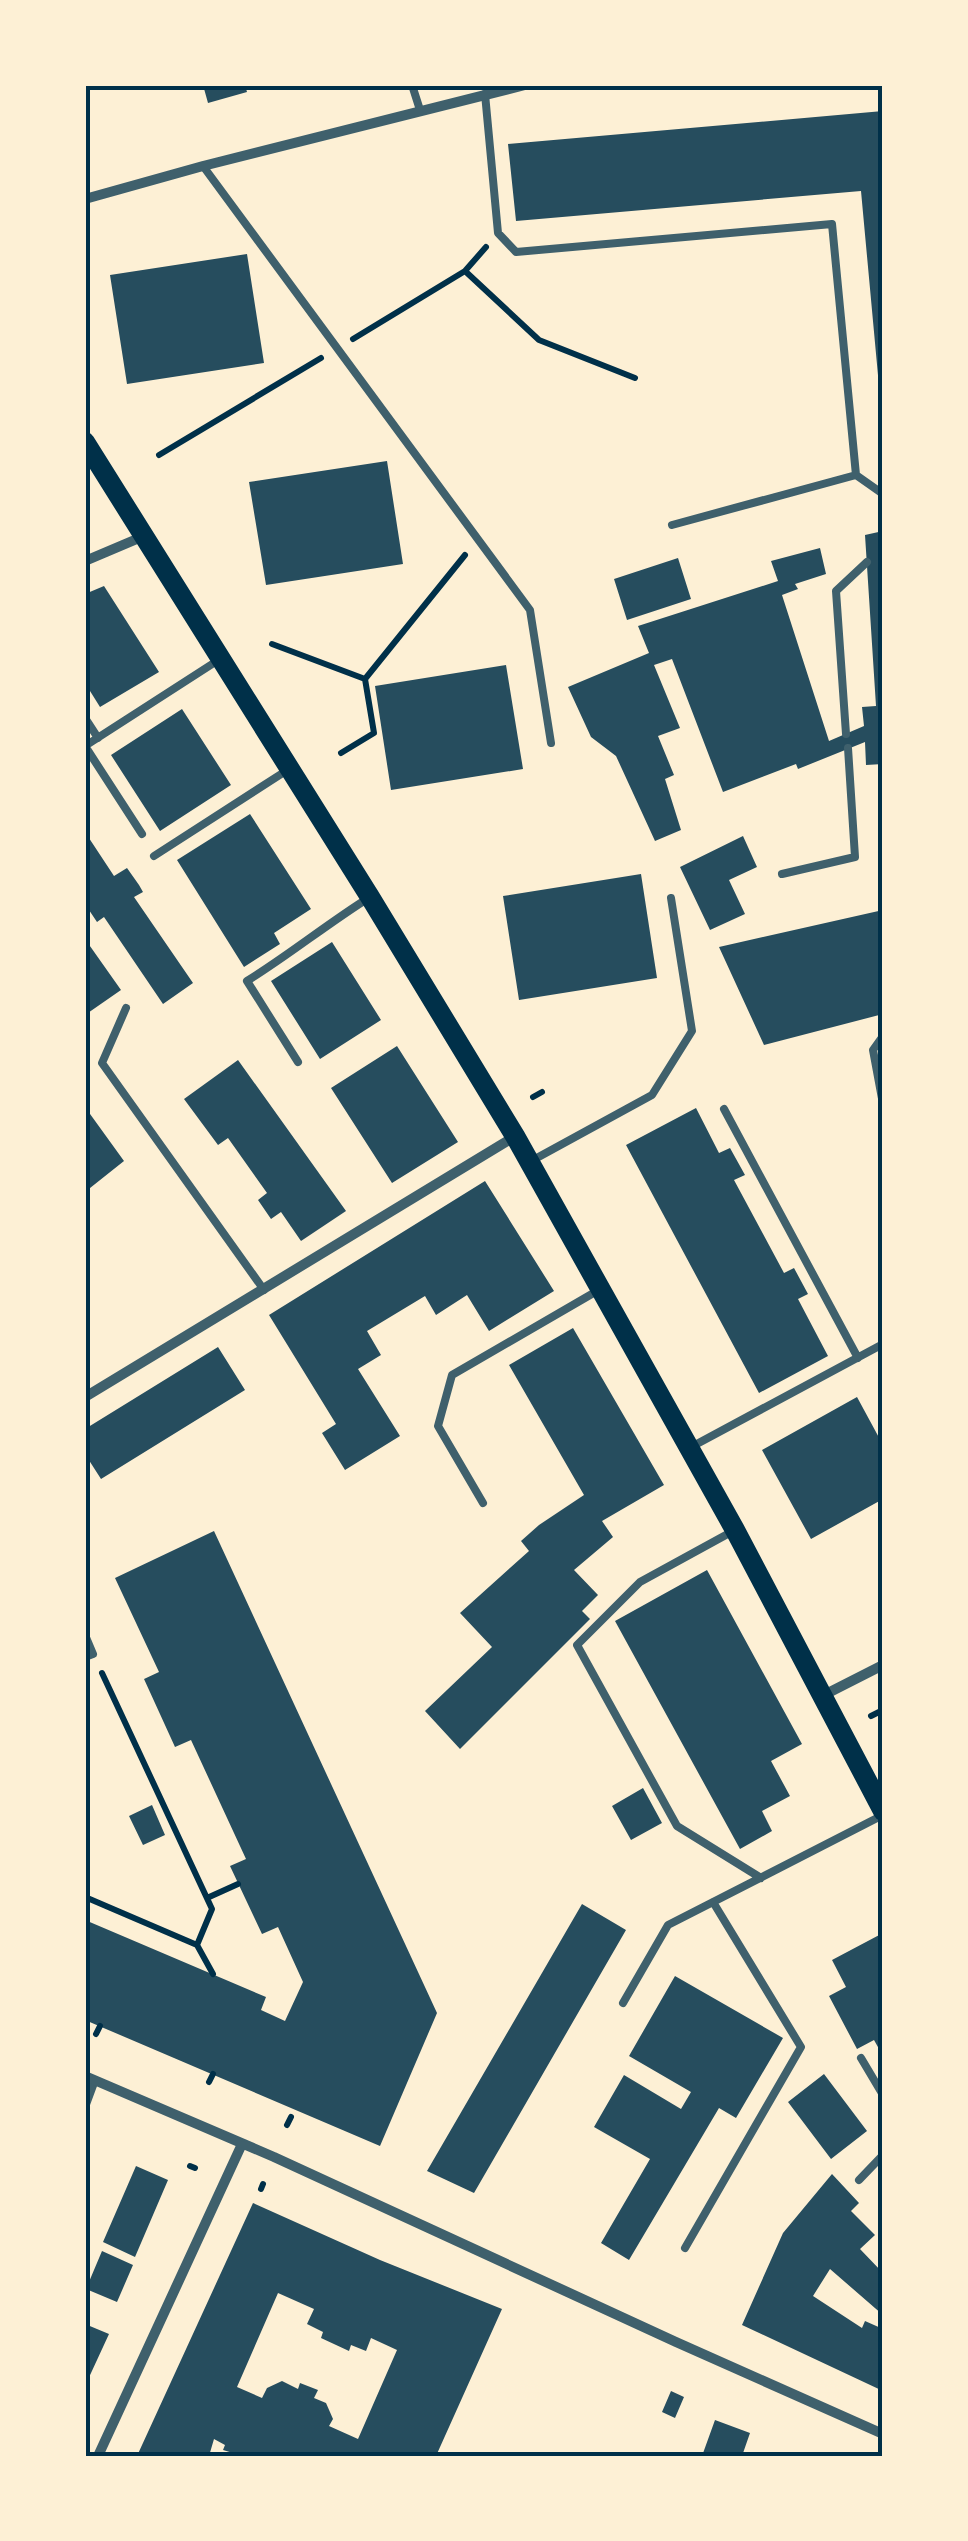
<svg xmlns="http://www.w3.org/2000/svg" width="968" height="2541" viewBox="0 0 968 2541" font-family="Arial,sans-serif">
  <rect width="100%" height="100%" fill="#fdf0d5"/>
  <path fill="#264d5e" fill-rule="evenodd" d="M203 85H245L247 92 208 103Z
    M883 111V397H880L861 191 516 221 508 144Z
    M247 254 264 363 127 384 110 275Z
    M387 461 403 564 266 585 249 482Z
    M883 531V764L866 765 865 742 798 769 796 764 723 792 672 659 654 665 680 728 658 736 674 775 665 779 681 830 655 841 616 756 591 737 568 687 649 653 638 626 778 581 771 561 820 548 826 574 795 584 798 589 782 595 829 741 864 726 862 707 876 706 865 535Z
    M678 558 691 599 627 620 614 579Z
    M104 586 159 672 100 707 85 683V594Z
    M506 665 523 769 391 790 375 686Z
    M182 709 231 785 160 831 111 755Z
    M250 814 311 909 274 933 280 944 244 967 177 860Z
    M85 832 114 876 127 868 139 885 143 892 134 897 193 983 163 1004 104 917 97 922 85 904Z
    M743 836 757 867 729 880 745 914 710 930 680 867Z
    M641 874 657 978 519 1000 503 896Z
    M883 910V1014L764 1045 719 947Z
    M85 939 121 990 85 1015Z
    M332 942 381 1020 320 1059 271 981Z
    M397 1046 458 1142 392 1183 331 1088Z
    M238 1060 346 1211 301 1241 281 1212 271 1219 258 1200 267 1193 228 1138 218 1145 184 1099Z
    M85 1107 124 1161 85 1192Z
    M696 1108 719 1153 730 1148 745 1175 734 1180 784 1273 794 1268 808 1294 798 1299 828 1356 759 1393 626 1145Z
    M485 1181 554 1291 489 1331 467 1295 436 1315 425 1296 367 1331 381 1355 358 1369 400 1436 345 1470 322 1433 336 1424 269 1315Z
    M573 1328 664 1485 602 1521 613 1537 574 1570 598 1595 582 1611 590 1619 460 1749 425 1711 492 1647 460 1613 529 1551 521 1541 539 1525 584 1495 509 1365Z
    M218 1347 245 1390 101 1479 85 1454V1429Z
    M857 1397 883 1445V1499L811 1539 762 1450Z
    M214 1531 437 2013 380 2146 85 2020V1920L266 1997 261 2010 285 2021 303 1982 278 1927 262 1934 230 1866 246 1859 191 1740 175 1747 144 1679 159 1672 115 1578Z
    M707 1570 802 1744 771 1761 790 1796 762 1811 772 1831 740 1849 615 1621Z
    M643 1788 662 1823 631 1840 612 1806Z
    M152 1805 165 1835 143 1845 129 1816Z
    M582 1904 626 1930 474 2193 427 2171Z
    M883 1933V2056L874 2040 857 2049 829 1996 846 1987 832 1960Z
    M675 1976 783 2038 736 2118 719 2108 629 2260 601 2243 650 2159 594 2127 624 2075 681 2109 691 2092 629 2056Z
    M824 2074 867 2131 831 2159 788 2102Z
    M136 2166 168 2180 135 2257 103 2242Z
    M832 2174 859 2203 851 2211 875 2235 860 2249 883 2273V2315L830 2269 813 2296 862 2328 865 2321 883 2329V2391L742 2325 783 2233Z
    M253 2203 380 2260 502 2309 436 2456H233V2453L223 2450 225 2445 214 2439 209 2456H137ZM278 2293 314 2309 307 2324 323 2332 321 2338 349 2351 351 2345 366 2351 371 2338 397 2350 358 2439 329 2426 333 2419 326 2403 314 2398 318 2390 300 2383 298 2389 282 2381 267 2388 262 2398 237 2387Z
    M102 2251 133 2265 117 2302 86 2289Z
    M85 2324 109 2334 85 2386Z
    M671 2391 684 2397 675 2418 662 2412Z
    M715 2420 750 2433 742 2456H702Z"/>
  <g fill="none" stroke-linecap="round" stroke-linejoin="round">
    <path stroke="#003049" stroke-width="6" d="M465 271 539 340 635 378
      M353 339 465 271 486 247
      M159 455 321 358
      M272 644 365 679 465 555
      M341 753 374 733 365 679
      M533 1097 542 1092
      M871 1716 879 1712
      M85 1897 197 1945 212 1909 102 1673
      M207 1898 238 1884
      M197 1945 213 1974
      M96 2034 100 2026
      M209 2082 213 2074
      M287 2125 291 2117
      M190 2166 195 2168
      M261 2189 263 2184"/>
    <path stroke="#3f606c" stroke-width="8" d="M412 85 420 110
      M485 94 498 233 516 252 832 224 856 475 883 494
      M203 166 530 610 551 743
      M672 525 856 475
      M85 718 98 738
      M846 734 836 591 867 562
      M142 834 85 746 220 659
      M154 856 289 769
      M782 874 855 857 848 748
      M126 1008 102 1063 264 1290
      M883 1036 873 1050 883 1104
      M298 1062 247 981C289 955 327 924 370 897
      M724 1109 858 1358
      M533 1160 652 1095 692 1031 671 898
      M693 1446 883 1344
      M483 1503 438 1426 452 1375 597 1291
      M735 1530 640 1582 577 1645 677 1826 761 1878
      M85 1635 93 1654 85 1657
      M623 2003 668 1925 883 1815
      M861 2058 883 2095
      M85 2107 95 2080
      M859 2180 883 2155
      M685 2248 801 2047 713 1902"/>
    <path stroke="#3f606c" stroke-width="10" d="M85 199 203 166 525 85
      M85 561 144 536
      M85 1397 514 1137
      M822 1696 883 1665
      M85 2076 274 2157 676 2342 883 2434
      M98 2456 242 2144"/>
    <path stroke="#003049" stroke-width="20" d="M85 442 370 897 515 1136 735 1530 883 1811"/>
  </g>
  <rect width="968" height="2541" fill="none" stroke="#fdf0d5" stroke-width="175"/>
  <rect x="88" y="88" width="792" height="2366" fill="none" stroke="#003049" stroke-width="4"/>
</svg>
